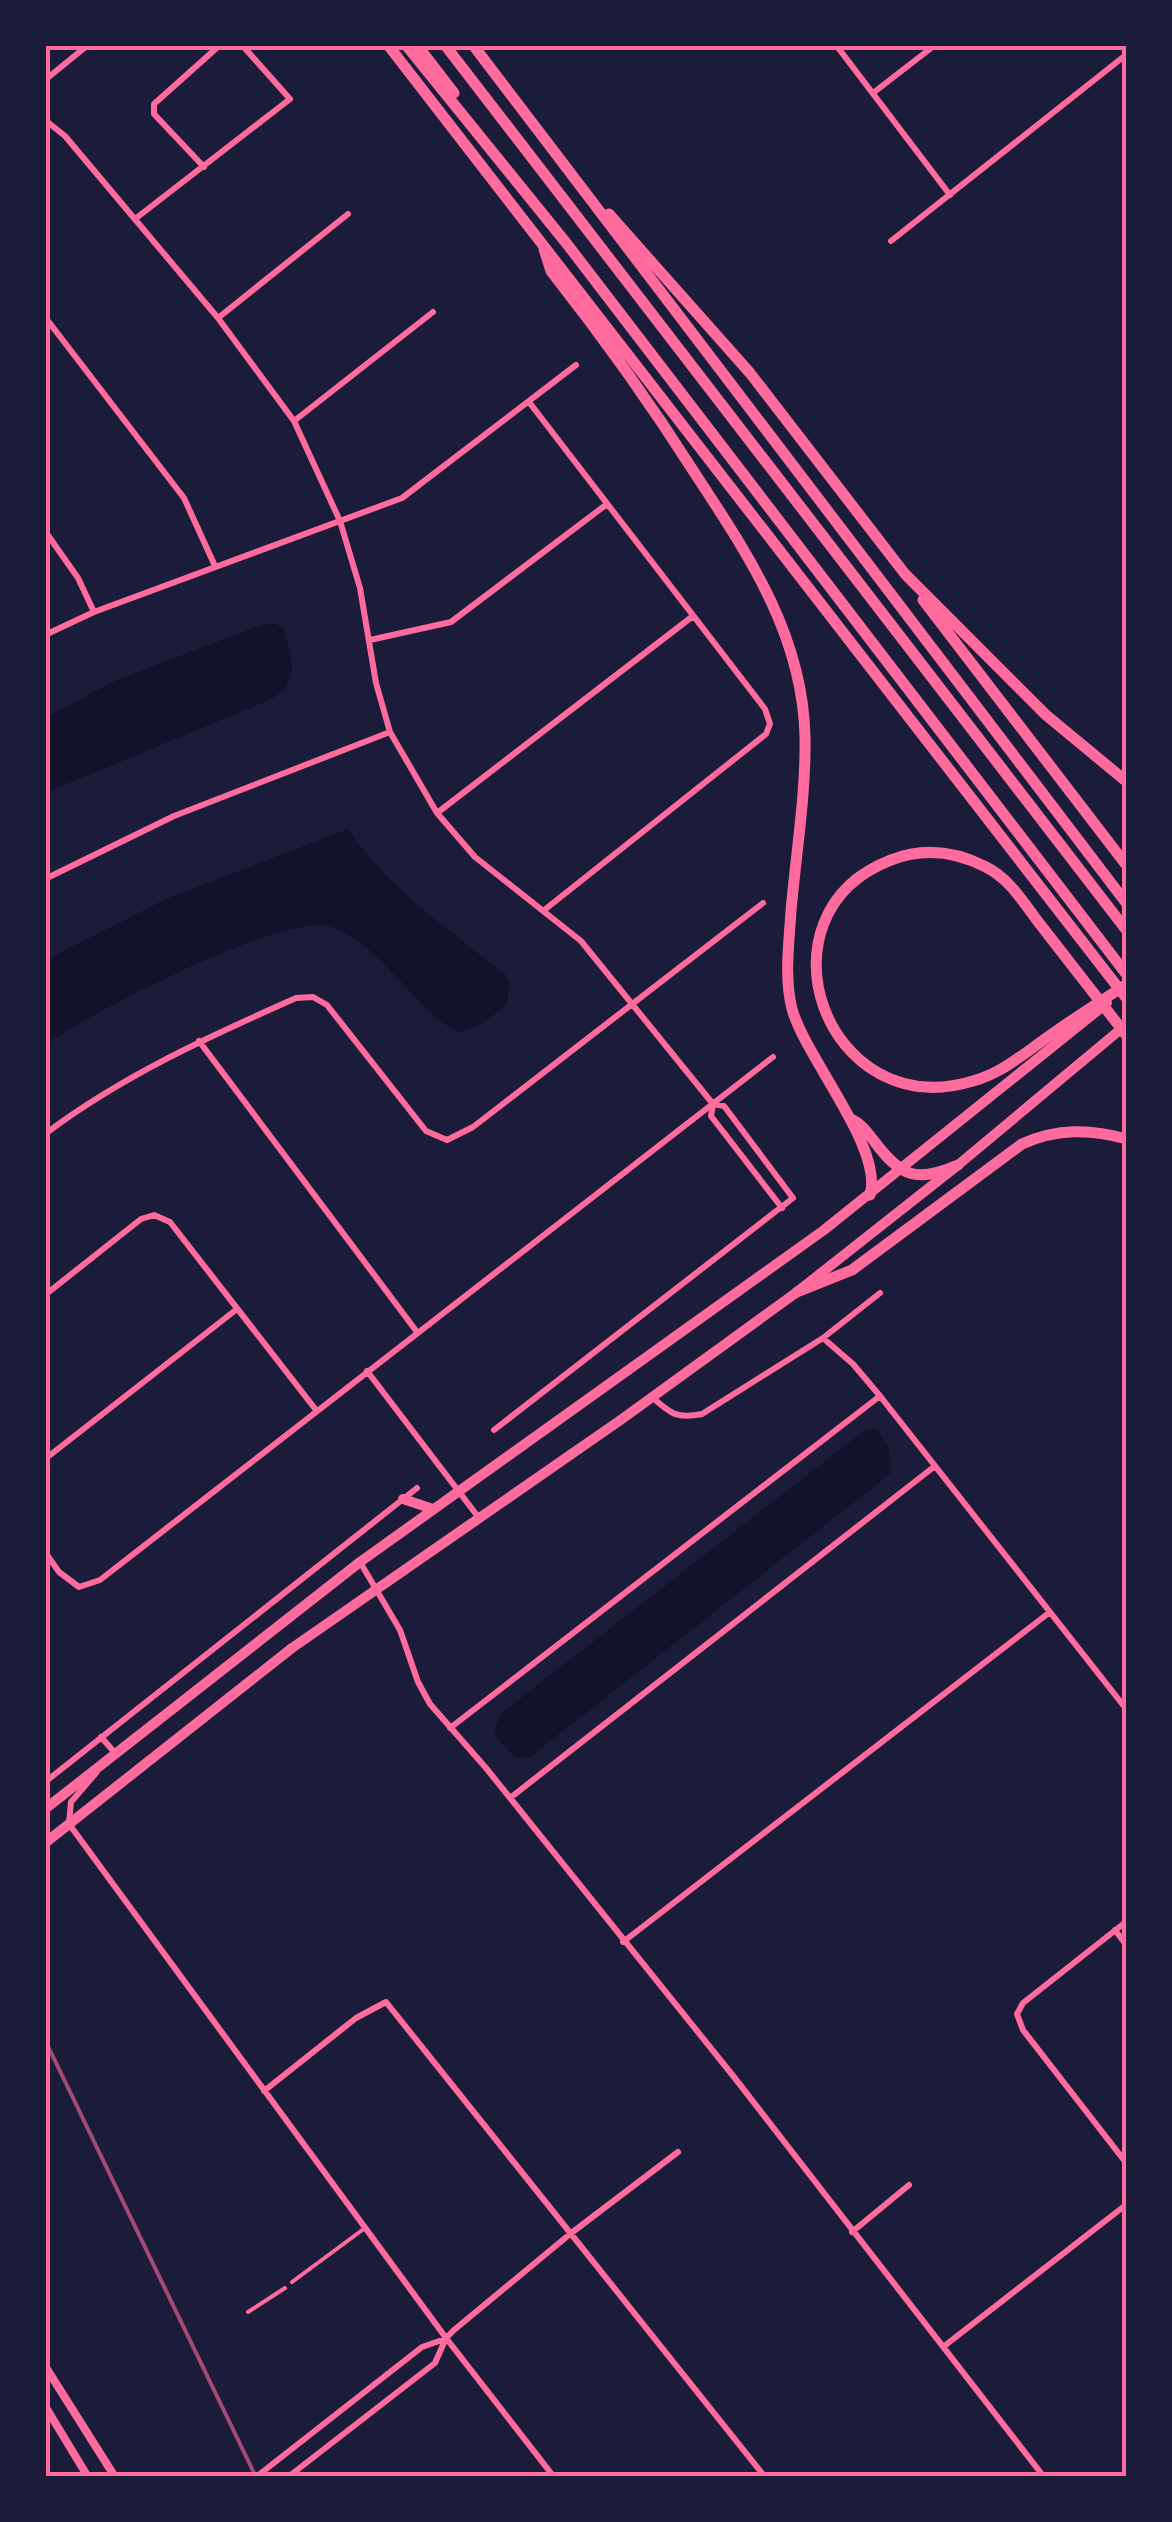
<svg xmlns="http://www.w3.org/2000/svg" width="1172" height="2522" viewBox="0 0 1172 2522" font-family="Mulish,sans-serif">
  <rect width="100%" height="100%" fill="#1b1b3a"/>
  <path fill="#12122b" d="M264 624H276L283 628C291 658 302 676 274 698L45 793V718L117 680Z
    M348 829C387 888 451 931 506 975L510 986 506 1006 483 1023 459 1033C410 1006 384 946 331 927 286 911 85 1015 45 1045V963L58 954 166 899Z
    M876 1429 889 1448 891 1473 530 1757 516 1758C498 1738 486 1736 504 1711L865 1430Z"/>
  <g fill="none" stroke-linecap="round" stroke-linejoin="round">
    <path stroke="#ff6b9d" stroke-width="4" d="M292 2282 365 2228
      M248 2312 285 2288"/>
    <path stroke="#ff6b9d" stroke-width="6" d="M836 45 950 195
      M45 80 88 45
      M873 93 935 45
      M45 120 65 136 218 318 294 421 340 521 360 588 376 683 390 732 437 813 475 857 581 941 713 1104 724 1106 793 1198 494 1430
      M204 167 154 114V104L220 45
      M135 219 290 99 242 45
      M891 241 1127 54
      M45 317 184 498 215 566
      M218 318 348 214
      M529 402 765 709 770 724 766 734 543 911
      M294 421 433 312
      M45 531 78 578 94 612
      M45 635 94 612 402 498 576 365
      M370 640 451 622 607 504
      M437 813 693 616
      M45 879 174 816 390 732
      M199 1041 417 1332
      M713 1104 711 1116 782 1208
      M45 1134C122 1076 208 1037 296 998L313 997 327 1005 426 1131 447 1140 473 1127 763 903
      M45 1295 141 1219 154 1215 170 1222 316 1410
      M823 1338 853 1364 880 1396 1127 1710
      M367 1371 479 1518
      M653 1398C671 1414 677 1419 702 1414L823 1338 880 1293
      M45 1459 237 1309
      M45 1552 59 1572 79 1587 100 1580 773 1057
      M360 1562 400 1630 418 1682 430 1704 486 1768 734 2077 1044 2477
      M450 1728 880 1396
      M101 1737 116 1754
      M96 1773 71 1802 69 1824 446 2338 554 2477
      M45 1782 417 1488
      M510 1798 935 1466
      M1127 1921 1023 2003 1017 2014 1023 2030 1127 2164
      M1115 1930 1127 1946
      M623 1942 1050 1612
      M264 2091 356 2018 386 2002 765 2477
      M852 2232 909 2185
      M943 2347 1127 2204
      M256 2477 422 2347 445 2339
      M288 2477 435 2363 446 2338 454 2330 570 2234 678 2152
      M908 2477H930"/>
    <path stroke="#ff6b9d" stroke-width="8" d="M45 2366 115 2477
      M45 2406 88 2477"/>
    <path stroke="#ff6b9d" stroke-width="10" d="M403 1499 433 1509
      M45 1809 360 1562 824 1230 1107 1003
      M45 1843 292 1648 622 1419 797 1292 958 1165 1127 1024"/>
    <path stroke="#ff6b9d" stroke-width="11" d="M388 45 1127 999
      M406 45 567 244 1127 975
      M417 45 454 93
      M445 45 1127 931
      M473 45 1127 904
      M609 214 750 373 905 574 1046 715 1127 782
      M544 249 551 271C603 337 651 404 696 475 749 556 803 636 805 737 806 795 796 853 791 911 789 944 784 977 792 1009 806 1059 884 1148 870 1195
      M923 600 1127 866
      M1127 984C1100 1002 1071 1020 1045 1039 1021 1056 1001 1073 973 1081 826 1126 750 914 891 860 924 847 955 851 986 867 1012 880 1025 906 1043 928 1071 964 1099 1000 1127 1036
      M851 1119C862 1124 867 1132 874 1141 901 1177 916 1183 958 1165
      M797 1292 852 1270 1022 1144C1057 1128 1091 1129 1127 1139"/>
    <path stroke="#a44b75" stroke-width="4" d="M45 2040 256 2477"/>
  </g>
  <rect width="1172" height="2522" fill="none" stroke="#1b1b3a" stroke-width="95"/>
  <rect x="48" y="48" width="1076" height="2426" fill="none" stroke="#ff6b9d" stroke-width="4"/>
</svg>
